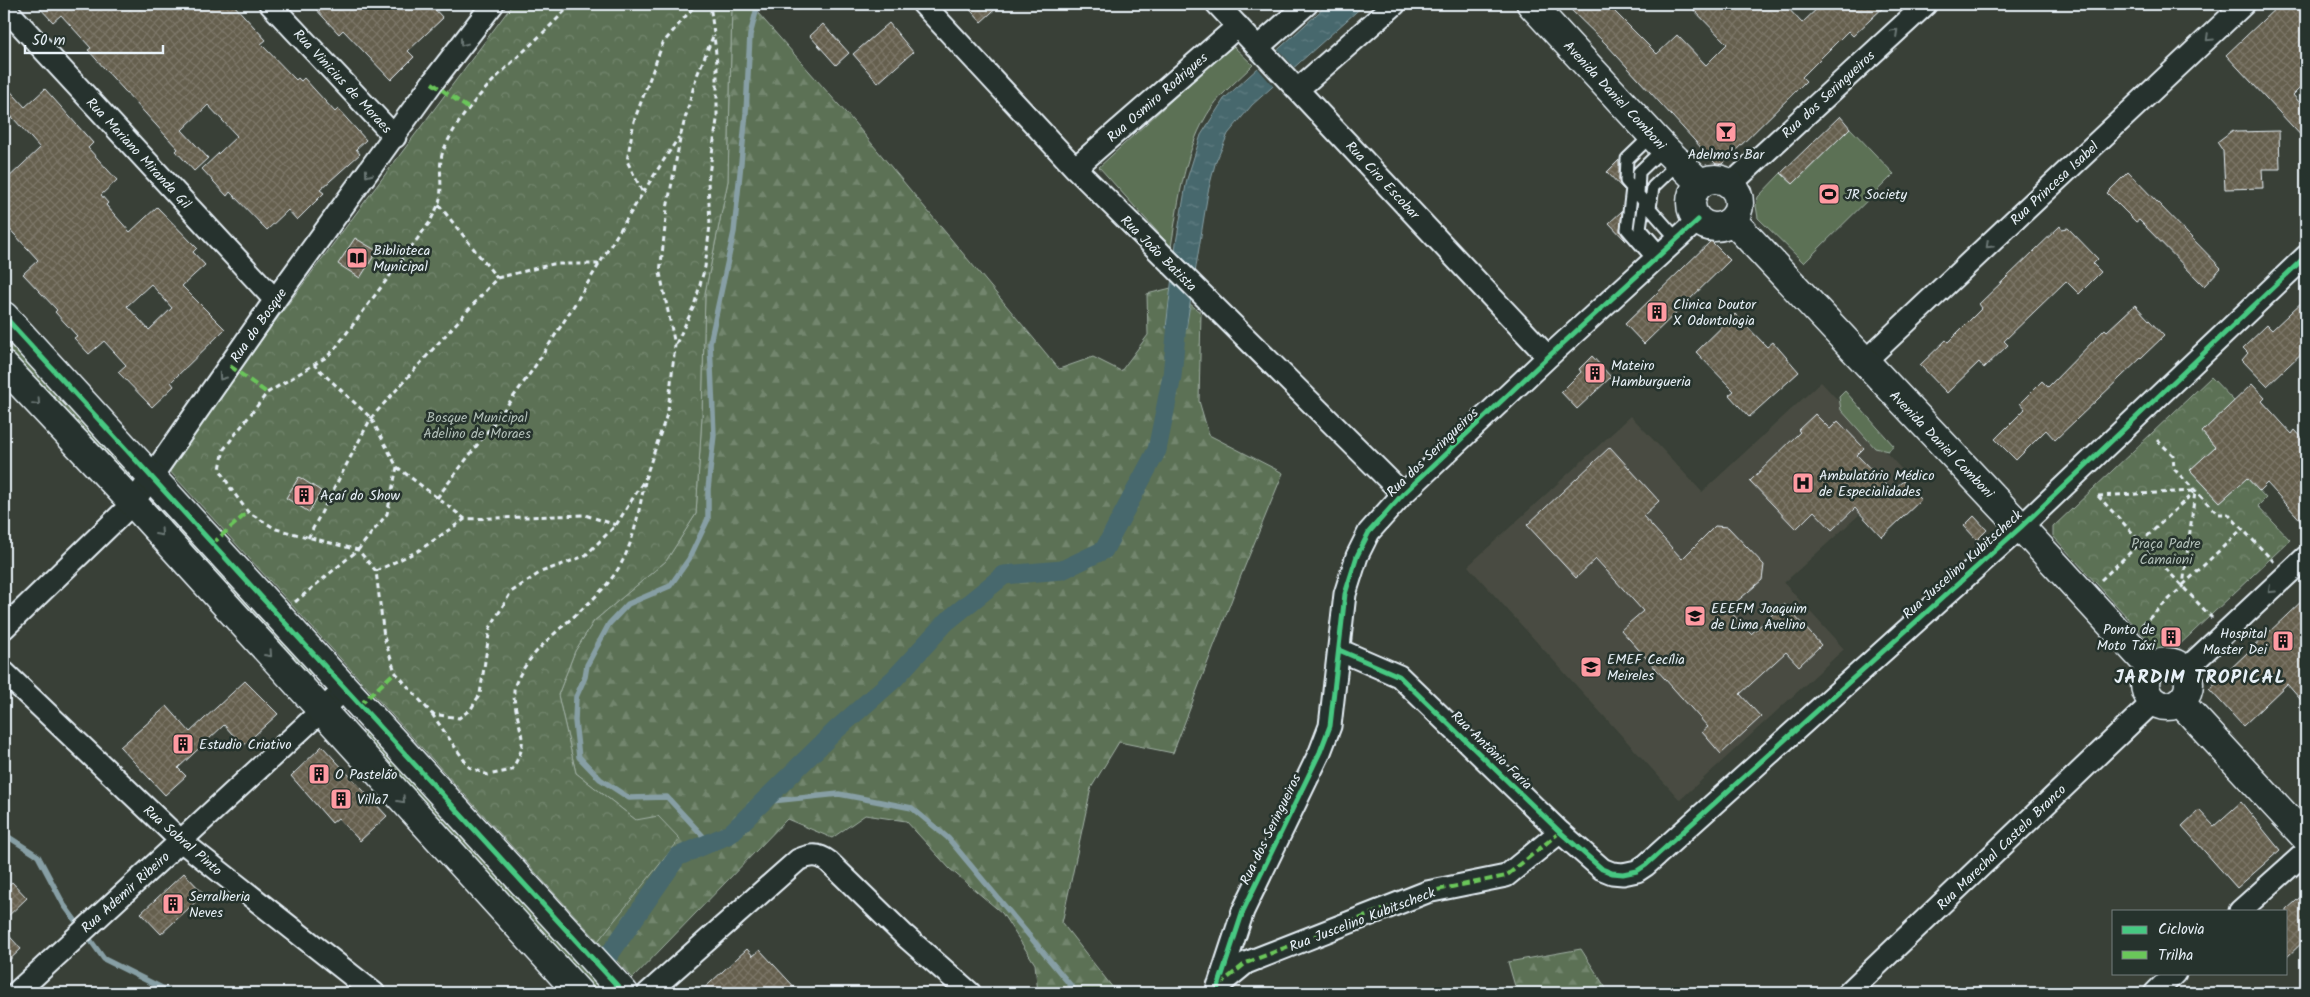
<svg xmlns="http://www.w3.org/2000/svg" width="2310" height="997" viewBox="0 0 2310 997" font-family="Kalam,sans-serif">
  <defs>
    <pattern id="forest-firs" width="22" height="20" patternUnits="userSpaceOnUse" patternTransform="scale(1.25)"><rect width="22" height="20" fill="#5c7155"/><path d="M5 1l3.5 6h-7zM16 11l3.5 6h-7z" fill="#73866e"/></pattern>
    <pattern id="park-crowns" width="20" height="18" patternUnits="userSpaceOnUse" patternTransform="scale(1.25)"><rect width="20" height="18" fill="#5c7155"/><path d="M2 6a3 3 0 1 1 6 0M12 15a3 3 0 1 1 6 0" fill="none" stroke="#73866e"/></pattern>
    <pattern id="water-ripples" width="26" height="14" patternUnits="userSpaceOnUse" patternTransform="scale(1.25)"><rect width="26" height="14" fill="#47686d"/><path d="M2 4q2-2 4 0t4 0M15 11q2-2 4 0t4 0" fill="none" stroke="#627e83"/></pattern>
    <pattern id="building-cross-hatch" width="8" height="8" patternUnits="userSpaceOnUse" patternTransform="scale(1.25)"><rect width="8" height="8" fill="#655f4e"/><path d="M0 0l8 8M0 8l8-8" fill="none" stroke="#7b7668"/></pattern>
  </defs>
  <rect width="100%" height="100%" fill="#394037"/>
  <filter id="ink" filterUnits="userSpaceOnUse"><feTurbulence type="fractalNoise" baseFrequency=".02" numOctaves="2"/><feDisplacementMap in="SourceGraphic" scale="10" xChannelSelector="R" yChannelSelector="G"/><feConvolveMatrix kernelMatrix="1 2 1 2 8 2 1 2 1" color-interpolation-filters="sRGB"/></filter>
  <g filter="url(#ink)">
    <path fill="#494c42" d="M1821 382 1905 473 1784 583 1844 649 1680 800 1468 566 1631 416 1702 492Z"/>
    <path fill="#5c7155" stroke="#a2b1a6" d="M1232 45 1253 65C1239 79 1223 92 1212 107 1184 148 1179 200 1171 247L1099 167Z
      M1850 128 1894 174 1804 263 1758 218 1756 206 1758 197 1781 173 1793 184Z
      M4 333 132 472 133 479H126L4 347Z
      M1845 391 1894 446 1888 451 1875 448 1841 410 1839 397Z
      M153 504H159L313 671 307 676 153 509Z
      M365 730 608 993H598L358 736Z"/>
    <path fill="url(#forest-firs)" stroke="#a2b1a6" d="M732 4H750L853 121 1059 369 1093 357 1121 371 1148 335 1147 294 1171 288 1201 313 1199 401 1209 435 1283 473 1240 578 1173 753 1119 742 1091 788 1062 923 1117 993H1038L1035 964 1002 913 950 869 906 821 865 815 832 838 787 819 633 978 598 941 679 838 636 820 576 773 558 695 575 651 594 621 666 561 696 514 702 416 705 293 728 181Z
      M1581 949 1609 993H1517L1508 962Z"/>
    <path fill="url(#park-crowns)" stroke="#a2b1a6" d="M513 4H732L728 181 705 293 702 416 696 514 666 561 594 621 575 651 558 695 576 773 636 820 658 816 680 839 598 941 166 467Z
      M2211 377 2234 401 2202 432 2215 447 2190 470 2220 502 2247 478 2266 498 2258 506 2290 540 2173 651 2166 653 2158 651 2053 536V527Z"/>
    <path fill="url(#water-ripples)" stroke="#879fa5" d="M1328 4H1365L1252 105 1228 134 1215 164 1208 192 1186 329 1166 328 1176 243 1187 179 1201 135 1224 99Z"/>
    <path fill="#394037" d="M1276 47 1295 68 1274 87 1256 66Z"/>
    <g fill="none" stroke-linecap="round" stroke-linejoin="round">
      <path stroke="#879fa5" stroke-width="5.5" d="M762 802 839 794 912 808 948 838 1077 993
        M4 834 38 856 64 905 80 927
        M702 847 703 836 667 797 629 798 600 779 579 757 575 721 576 697 585 677 587 665 609 624 628 604 670 586 689 559 708 519V489L714 435 710 343 734 232 746 113 750 35 758 4
        M86 934 104 959 172 993"/>
      <path stroke="#47686d" stroke-width="19" d="M609 955 677 857 730 834 836 730 894 679 946 622 1004 575 1062 570 1104 550 1157 450 1172 376 1179 303"/>
    </g>
    <path fill="url(#building-cross-hatch)" stroke="#e8f1f8" fill-rule="evenodd" d="M36 4H233L266 40 261 44 296 80 298 78 301 81 304 78 335 112 338 109 366 140 356 149 360 154 320 190 324 193 297 220 288 210 267 230 230 192 227 196 202 169 237 136 208 105 182 130 208 158 194 171 176 151 178 149 113 78 88 50 91 48 61 15 53 22Z
      M311 4H430L443 18 408 51 414 57 391 80 343 30 339 34Z
      M965 4H1001L981 22Z
      M1565 4H1607L1657 54 1677 35 1706 65 1727 44 1688 4H1731L1737 10 1744 4H1784L1802 23 1822 4H1887L1853 36 1848 31 1802 77 1806 81 1722 164H1716L1606 44Z
      M2280 4H2306V82L2293 95 2306 110V141L2226 55Z
      M889 23 913 52 878 83 853 54Z
      M823 24 849 53 836 65 810 36Z
      M4 84 25 107 45 89 93 143 88 148 117 180 101 195 108 203 106 205 130 232 157 207 197 248 193 252 205 265 182 286 225 329 171 382 174 386 152 407 118 372 126 365 104 341 89 354 74 338 77 336 55 312 57 310 23 274 38 260 4 223V182L40 148 4 108ZM151 284 172 308 149 330 127 306Z
      M1840 116 1850 128 1793 184 1781 173Z
      M2233 130 2236 132 2279 131 2280 169H2262L2263 188 2225 189 2223 151 2217 142Z
      M1619 160V181L1624 190 1607 172Z
      M2128 172 2221 268 2204 286 2139 220 2136 222 2107 193Z
      M1622 211 1620 231 1626 241 1609 223Z
      M2060 226 2062 229 2068 228 2098 259 2093 264 2101 272 2079 294 2066 281 2004 341 2008 345 1984 368 1979 362 1947 393 1920 365 1946 340 1948 342 1982 308 1979 304Z
      M355 238 377 251 360 278 338 264Z
      M1711 241 1730 260 1644 344 1625 324Z
      M2306 298V349L2267 386 2242 360 2248 353 2243 348 2267 325 2272 330Z
      M2135 305 2164 336 2055 440 2046 430 2016 460 1995 439 2025 409 2020 403 2042 381 2048 387 2105 329 2107 331Z
      M1735 314 1767 347 1773 342 1799 372 1749 417 1729 395 1734 391 1696 352Z
      M1592 356 1611 377 1577 409 1561 392 1581 372 1579 369Z
      M2252 384 2265 398 2262 401 2292 434 2295 430 2306 442V526L2267 483 2259 491 2247 478 2220 502 2190 470 2215 447 2202 432Z
      M1815 414 1830 429 1838 421 1864 448 1857 455 1892 491 1903 481 1921 500 1882 537 1855 508 1832 530 1814 511 1796 529 1750 481 1800 432 1798 430Z
      M1610 447 1659 501 1643 516 1682 559 1715 526 1728 527 1764 565 1762 580 1728 609 1751 634 1784 604 1821 645 1799 666 1786 652 1740 694 1761 717 1721 754 1702 732 1708 727 1621 630 1643 611 1596 559 1576 578 1527 525Z
      M299 477 321 491 309 512 286 498Z
      M1974 516 1987 530 1977 540 1964 526Z
      M2306 597V706L2287 684 2243 726 2209 689Z
      M245 681 278 714 243 746 224 725 178 768 186 776 165 795 120 747 167 706 190 732Z
      M322 746 387 816 360 841 338 818 332 823 291 776Z
      M2241 802 2280 850 2237 888 2182 826 2199 810 2214 826Z
      M184 873 204 894 161 934 141 913Z
      M12 882 27 898 4 920V889Z
      M2306 892V939L2286 958V910Z
      M4 930 21 949 4 965Z
      M747 949 753 956 760 950 800 993H699Z"/>
    <g fill="none" stroke-linecap="round" stroke-linejoin="round">
      <g stroke="#e8f1f8" stroke-width="15">
        <path id="lane" d="M1652 135 1627 159 1626 181 1676 238
          M1632 188 1627 229 1653 259
          M1638 195 1639 172 1664 148
          M1644 201 1640 228 1661 252
          M1650 208 1653 187 1678 163"/>
      </g>
      <g stroke="#e8f1f8" stroke-width="25">
        <path id="street" d="M270 4 395 137
          M923 4 1075 168 1403 494
          M1217 4 1548 357
          M4 7 275 300
          M1258 47 1307 4
          M1298 89 1395 4
          M1075 168 1238 26
          M1731 184 1926 4
          M1864 362 2244 4
          M4 628 133 503 275 300 432 83 493 4
          M1339 650 1399 676 1560 832 1602 869 1612 873 1623 874 1637 871 1646 865 2021 527 2306 256
          M2185 670 2306 557
          M4 672 181 841 374 993
          M2240 911 2306 852
          M1218 986 1246 963 1427 892 1506 876 1560 832
          M16 993 345 689
          M648 993 798 860C810 855 818 853 829 862L904 935 970 993
          M1216 993 1243 911 1320 752 1330 726 1345 594 1357 556 1369 532 1403 494 1548 357 1698 220
          M1848 993 2154 701
          M2155 993 2175 973"/>
      </g>
      <g stroke="#e8f1f8" stroke-width="31">
        <path id="secondary" d="M1531 4 1664 148 1700 183
          M1691 203a24 24 0 1 1 48 0a24 24 0 1 1-48 0Z
          M1732 220 2021 527 2151 668
          M4 316 624 993
          M4 366 133 503 579 993
          M2145 684a22 22 0 1 1 44 0a22 22 0 1 1-44 0Z
          M2180 702 2306 838"/>
      </g>
      <path stroke="#e8f1f8" stroke-width="3" stroke-dasharray="5 4" stroke-linecap="butt" d="M571 4C529 52 471 89 444 149 436 166 445 188 438 205 436 211 432 217 430 222L334 350 325 358 267 393 224 449 220 469 231 489 248 512 276 529 358 550 376 571 384 637 395 672 432 714 459 718 471 709 480 694 490 628 511 592 541 572 585 556 616 525 645 479 668 411 675 345 660 273 667 209 681 134 696 78 714 34 710 4
        M642 191 627 161 634 121 663 43 696 4
        M439 205 497 278
        M676 344 694 306 705 267 710 225 708 181 717 120V64L714 35
        M2157 440 2173 455 2174 469 2218 514H2228L2274 562
        M397 467 465 519
        M2098 496 2212 618
        M2098 496 2194 491
        M437 498C469 455 503 413 533 369 584 293 628 213 679 137
        M308 538 371 418 497 278 553 264H601
        M376 571 418 551 465 519 585 515 616 525
        M2101 580 2194 492
        M2183 585 2242 529
        M295 602 358 550 387 514 397 467 371 418 314 365
        M2142 625 2183 586 2195 492
        M432 714 469 767 488 775 512 770C515 763 522 753 522 745 524 732 510 700 515 685 535 635 598 609 622 562 635 538 639 508 645 482"/>
      <use href="#lane" stroke="#26332d" stroke-width="11"/>
      <use href="#street" stroke="#26332d" stroke-width="21"/>
      <use href="#secondary" stroke="#26332d" stroke-width="28"/>
      <path stroke="#6ac65a" stroke-width="4" stroke-dasharray="8 4" stroke-linecap="butt" d="M432 83 468 108
        M230 366 267 393
        M212 544 248 512
        M360 705 395 672
        M1219 985 1246 963 1427 892 1506 876 1560 832"/>
      <g stroke="#26332d" stroke-width="8">
        <path id="cycleway" d="M4 316 624 993
          M1339 650 1399 676 1560 832 1602 869 1612 873 1623 874 1637 871 1646 865 2021 527 2306 256
          M1216 993 1243 911 1320 752 1330 726 1345 594 1357 556 1369 532 1403 494 1548 357 1698 220"/>
      </g>
      <use href="#cycleway" stroke="#46c982" stroke-width="5"/>
    </g>
    <defs><path id="oneway-chevron" d="M-2-3.5L2.5 0L-2 3.5" fill="none" stroke-width="1.6" stroke-linecap="round" stroke-linejoin="round" transform="scale(1.25)"/></defs>
    <g stroke="#6a7674">
      <use href="#oneway-chevron" transform="translate(1895 32) rotate(-43)"/>
      <use href="#oneway-chevron" transform="translate(2209 38) rotate(136)"/>
      <use href="#oneway-chevron" transform="translate(463 43) rotate(127)"/>
      <use href="#oneway-chevron" transform="translate(368 174) rotate(126)"/>
      <use href="#oneway-chevron" transform="translate(1989 245) rotate(137)"/>
      <use href="#oneway-chevron" transform="translate(222 377) rotate(125)"/>
      <use href="#oneway-chevron" transform="translate(37 402) rotate(47)"/>
      <use href="#oneway-chevron" transform="translate(160 533) rotate(48)"/>
      <use href="#oneway-chevron" transform="translate(2271 590) rotate(137)"/>
      <use href="#oneway-chevron" transform="translate(269 654) rotate(48)"/>
      <use href="#oneway-chevron" transform="translate(402 800) rotate(48)"/>
    </g>
  </g>
  <defs>
    <g id="bar-square" transform="scale(1.125)"><rect x="-9" y="-9" width="18" height="18" rx="4" fill="#ff9aa2" stroke="#26332d"/><path d="M-6-5H6L.8 .8V4.5H3.5V6h-7V4.5H-.8V.8Z" fill="#111"/></g>
    <g id="stadium-square" transform="scale(1.125)"><rect x="-9" y="-9" width="18" height="18" rx="4" fill="#ff9aa2" stroke="#26332d"/><path d="M0-5a6.5 5 0 1 0 0 10a6.5 5 0 1 0 0-10ZM-3.5-1.8h7v3.6h-7Z" fill="#111"/></g>
    <g id="library-square" transform="scale(1.125)"><rect x="-9" y="-9" width="18" height="18" rx="4" fill="#ff9aa2" stroke="#26332d"/><path d="M-6-4Q-3-5.5-.7-3.5V5Q-3 3-6 4ZM6-4Q3-5.5 .7-3.5V5Q3 3 6 4Z" fill="#111"/></g>
    <g id="building-square" transform="scale(1.125)"><rect x="-9" y="-9" width="18" height="18" rx="4" fill="#ff9aa2" stroke="#26332d"/><path d="M-4-6H4V6H1V3H-1V6H-4ZM-2.5-4.3h1.7v1.8h-1.7ZM.8-4.3h1.7v1.8H.8ZM-2.5-1h1.7V.8h-1.7ZM.8-1h1.7V.8H.8Z" fill="#111"/></g>
    <g id="hospital-square" transform="scale(1.125)"><rect x="-9" y="-9" width="18" height="18" rx="4" fill="#ff9aa2" stroke="#26332d"/><path d="M-5-5h3v3.5h4V-5h3V5h-3V1.5h-4V5h-3Z" fill="#111"/></g>
    <g id="school-square" transform="scale(1.125)"><rect x="-9" y="-9" width="18" height="18" rx="4" fill="#ff9aa2" stroke="#26332d"/><path d="M0-5L7-2L0 1L-7-2ZM-4 1L0 2.5L4 1V4Q0 6-4 4Z" fill="#111"/></g>
  </defs>
  <g fill-rule="evenodd">
    <use href="#bar-square" x="1726" y="132"/>
    <use href="#stadium-square" x="1829" y="194"/>
    <use href="#library-square" x="357" y="258"/>
    <use href="#building-square" x="1657" y="312"/>
    <use href="#building-square" x="1595" y="373"/>
    <use href="#hospital-square" x="1803" y="483"/>
    <use href="#building-square" x="304" y="495"/>
    <use href="#school-square" x="1695" y="616"/>
    <use href="#building-square" x="2171" y="637"/>
    <use href="#building-square" x="2283" y="641"/>
    <use href="#school-square" x="1591" y="667"/>
    <use href="#building-square" x="183" y="744"/>
    <use href="#building-square" x="319" y="774"/>
    <use href="#building-square" x="341" y="799"/>
    <use href="#building-square" x="173" y="904"/>
  </g>
  <g text-anchor="middle" stroke-width="5" stroke-linejoin="round" paint-order="stroke">
    <g font-size="14" fill="#e8f1f8" stroke="#26332d">
      <text transform="translate(343 81) rotate(47)" y="5">Rua Vinicius de Moraes</text>
      <text transform="translate(1828 94) rotate(-43)" y="5">Rua dos Seringueiros</text>
      <text transform="translate(1615 95) rotate(47)" y="5">Avenida Daniel Comboni</text>
      <text transform="translate(1157 97) rotate(-41)" y="5">Rua Osmiro Rodrigues</text>
      <text transform="translate(139 153) rotate(47)" y="5">Rua Mariano Miranda Gil</text>
      <text transform="translate(1383 180) rotate(47)" y="5">Rua Ciro Escobar</text>
      <text transform="translate(2054 183) rotate(-43)" y="5">Rua Princesa Isabel</text>
      <text transform="translate(1159 253) rotate(45)" y="5">Rua João Batista</text>
      <text transform="translate(258 325) rotate(-55)" y="5">Rua do Bosque</text>
      <text transform="translate(1942 444) rotate(46)" y="5">Avenida Daniel Comboni</text>
      <text transform="translate(1432 452) rotate(-44)" y="5">Rua dos Seringueiros</text>
      <text transform="translate(1962 564) rotate(-42)" y="5">Rua Juscelino Kubitscheck</text>
      <text transform="translate(1492 750) rotate(44)" y="5">Rua Antônio Faria</text>
      <text transform="translate(1270 829) rotate(-64)" y="5">Rua dos Seringueiros</text>
      <text transform="translate(183 840) rotate(41)" y="5">Rua Sobral Pinto</text>
      <text transform="translate(2001 847) rotate(-44)" y="5">Rua Marechal Castelo Branco</text>
      <text transform="translate(125 892) rotate(-42)" y="5">Rua Ademir Ribeiro</text>
      <text transform="translate(1362 919) rotate(-21)" y="5">Rua Juscelino Kubitscheck</text>
    </g>
    <g font-size="14" fill="#e8f1f8" stroke="#26332d" text-anchor="start">
      <text x="1726" y="159" text-anchor="middle">Adelmo's Bar</text>
      <text x="1845" y="199">JR Society</text>
      <text x="373" y="255">Biblioteca<tspan x="373" dy="16">Municipal</tspan></text>
      <text x="1673" y="309">Clinica Doutor<tspan x="1673" dy="16">X Odontologia</tspan></text>
      <text x="1611" y="370">Mateiro<tspan x="1611" dy="16">Hamburgueria</tspan></text>
      <text x="1819" y="480">Ambulatório Médico<tspan x="1819" dy="16">de Especialidades</tspan></text>
      <text x="320" y="500">Açaí do Show</text>
      <text x="1711" y="613">EEEFM Joaquim<tspan x="1711" dy="16">de Lima Avelino</tspan></text>
      <text x="2155" y="634" text-anchor="end">Ponto de<tspan x="2155" dy="16">Moto Táxi</tspan></text>
      <text x="2267" y="638" text-anchor="end">Hospital<tspan x="2267" dy="16">Master Dei</tspan></text>
      <text x="1607" y="664">EMEF Cecília<tspan x="1607" dy="16">Meireles</tspan></text>
      <text x="199" y="749">Estudio Criativo</text>
      <text x="335" y="779">O Pastelão</text>
      <text x="357" y="804">Villa7</text>
      <text x="189" y="901">Serralheria<tspan x="189" dy="16">Neves</tspan></text>
    </g>
    <g font-size="14" fill="#b0beb7" stroke="#26332d">
      <text x="477" y="422">Bosque Municipal<tspan x="477" dy="16">Adelino de Moraes</tspan></text>
      <text x="2166" y="548">Praça Padre<tspan x="2166" dy="16">Camaioni</tspan></text>
    </g>
    <g font-size="19" font-weight="bold" letter-spacing="1" fill="#e8f1f8" stroke="#26332d">
      <text x="2200" y="683">JARDIM TROPICAL</text>
    </g>
  </g>
  <rect width="2310" height="997" fill="none" stroke="#26332d" stroke-width="20"/>
  <rect x="10" y="10" width="2290" height="977" fill="none" stroke="#e8f1f8" stroke-width="2" filter="url(#ink)"/>
  <rect x="2112" y="910" width="175" height="65" fill="#26332d" stroke="#747f7e"/>
  <rect x="2122" y="926" width="25" height="8" fill="#46c982" stroke="#747f7e"/>
  <text x="2158" y="934" font-size="15" fill="#e8f1f8">Ciclovia</text>
  <rect x="2122" y="951" width="25" height="8" fill="#6ac65a" stroke="#747f7e"/>
  <text x="2158" y="960" font-size="15" fill="#e8f1f8">Trilha</text>
  <path d="M25 45v8h138v-8" fill="none" stroke="#e8f1f8" stroke-width="2.5"/>
  <text x="32" y="45" font-size="15" fill="#e8f1f8" stroke="#26332d" stroke-width="4" paint-order="stroke">50 m</text>
</svg>
